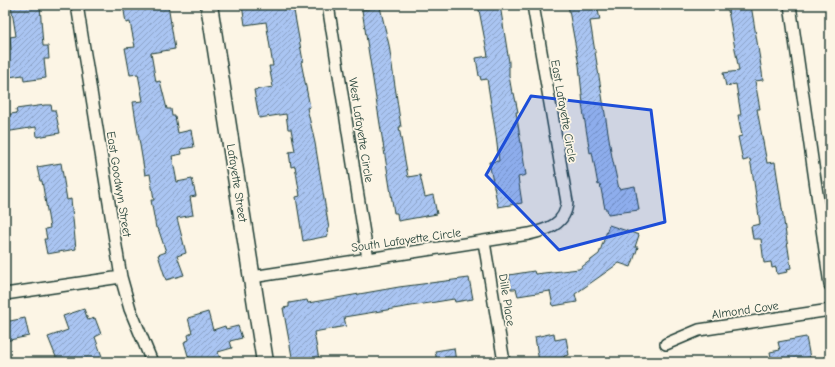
<svg xmlns="http://www.w3.org/2000/svg" width="835" height="367" viewBox="0 0 835 367" font-family="'Comic Neue',sans-serif">
  <defs>
    <pattern id="building-hatch" width="6" height="6" patternUnits="userSpaceOnUse"><rect width="6" height="6" fill="#aac5f2"/><path d="M-1 1l2-2M0 6l6-6M5 7l2-2" fill="none" stroke="#8aa1c5"/></pattern>
  </defs>
  <rect width="100%" height="100%" fill="#fcf5e5"/>
  <filter id="ink" filterUnits="userSpaceOnUse"><feTurbulence type="fractalNoise" baseFrequency=".025" numOctaves="2"/><feDisplacementMap in="SourceGraphic" scale="8" xChannelSelector="R" yChannelSelector="G"/><feConvolveMatrix kernelMatrix="1 2 1 2 8 2 1 2 1" color-interpolation-filters="sRGB"/></filter>
  <g filter="url(#ink)">
    <path fill="url(#building-hatch)" stroke="#1f3d34" d="M11 5H40L43 46H48L49 59H44L46 78 24 81 23 75 9 77 8 73H5V51L11 50 10 37 16 36Z
      M123 5H168L175 49 151 53 156 82 160 81 167 109H171L172 116H175L178 133 191 130 194 147 181 149 182 154 172 156 177 182 192 179 196 196 190 197 193 215 177 218 186 253 177 256 184 275 166 280 158 255 166 252 158 228H156L151 200H154L150 174 145 175 137 127 133 102 143 101 138 74 130 75 125 48 135 47 130 22 126 23Z
      M242 5H293L303 61 301 62 310 107 307 108 315 143 329 229H327L328 236 303 241 296 197 300 196 295 166 291 167 289 152 295 151 291 129H288L286 114 259 118 254 90 273 87 269 66H273L266 22 245 25Z
      M478 5H500L509 62V76L512 93H514L518 112H516L526 175 518 177 522 203 498 207 489 162 499 161 496 136 487 79 481 80 480 76H479L476 58 488 56Z
      M568 5H597L600 20 590 21 612 157 619 189 635 186 639 210 608 214 607 209H605L600 184 598 185 592 152 590 153 582 104H583L579 65Z
      M727 5H751L762 72 763 80 755 81 760 109H757L759 120 767 163 775 162 791 268 787 269 788 272 777 274 776 267 772 268 771 262 764 263 761 239H753L751 226 760 224 754 182 750 159 743 161 738 137 742 136 738 115H741L736 84 726 86 723 73 739 71Z
      M380 7 389 45 401 127H399L408 177 420 175 425 197 433 195 437 214 398 221 397 213H394L362 10Z
      M45 105H51L52 110H55L60 133 37 137 36 127 5 132V115L17 113 16 109Z
      M61 163 67 200 71 199 76 249 47 254 44 239H47L45 229 50 228 42 181H40L37 167Z
      M609 225 639 235 635 247H638L631 267 619 263 575 294 577 302 553 306 550 291 518 296 516 289H511L509 275 534 271 535 274 579 269 599 254Z
      M469 278 473 299 455 302 454 299 344 317 346 326 314 332 319 360 293 362 283 308 289 307V303L307 300 308 303 399 287Z
      M84 309 88 320 95 318 101 334 95 337 104 362H58L48 337 68 330 63 316Z
      M208 312 213 330 225 326 226 329 238 326 242 338 230 341 232 348 218 352 221 362H196L194 358 189 359 184 342 189 340 188 335 192 333 188 318Z
      M25 318 29 336 5 341V322Z
      M554 333 555 340 566 338 569 355 564 356V358L539 362 535 337Z
      M806 337 810 358 772 362 770 352 780 350 778 342Z
      M454 348 456 362H437L435 351Z"/>
    <g fill="none" stroke-linecap="round" stroke-linejoin="round">
      <g stroke="#1f3d34" stroke-width="14">
        <path id="street" d="M77 5 121 277 130 309 152 362
          M328 5 368 259
          M790 5 830 285
          M484 242 504 362
          M252 277 529 234C547 230 566 224 567 202L533 5
          M5 294 121 277
          M666 344 699 330 830 310"/>
      </g>
      <g stroke="#1f3d34" stroke-width="19">
        <path id="secondary" d="M209 5 265 362"/>
      </g>
      <use href="#street" stroke="#fcf5e5" stroke-width="11"/>
      <use href="#secondary" stroke="#fcf5e5" stroke-width="16"/>
    </g>
  </g>
  <path fill="#1d4ed8" fill-opacity="0.2" stroke="#1d4ed8" stroke-width="3" stroke-linejoin="round" d="M531 96 651 110 665 222 559 250 486 175Z"/>
  <g text-anchor="middle" stroke-width="3.5" stroke-linejoin="round" paint-order="stroke">
    <g font-size="12" fill="#1f3d34" stroke="#fcf5e5">
      <text transform="translate(564 111) rotate(80)" y="4">East Lafayette Circle</text>
      <text transform="translate(361 130) rotate(81)" y="4">West Lafayette Circle</text>
      <text transform="translate(237 183) rotate(81)" y="4">Lafayette Street</text>
      <text transform="translate(119 184) rotate(81)" y="4">East Goodwyn Street</text>
      <text transform="translate(406 240) rotate(-8)" y="4">South Lafayette Circle</text>
      <text transform="translate(507 300) rotate(81)" y="4">Dille Place</text>
      <text transform="translate(745 310) rotate(-8)" y="4">Almond Cove</text>
    </g>
  </g>
  <rect width="835" height="367" fill="none" stroke="#fcf5e5" stroke-width="20"/>
  <rect x="10" y="10" width="815" height="347" fill="none" stroke="#1f3d34" stroke-width="1.5" filter="url(#ink)"/>
</svg>
